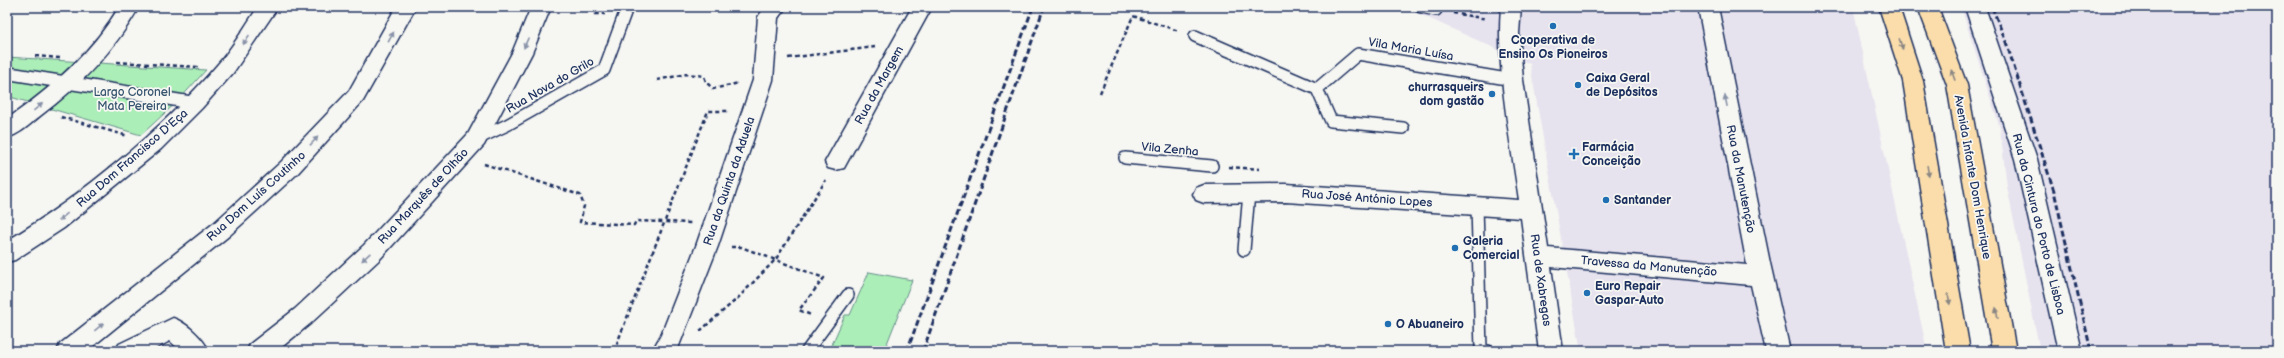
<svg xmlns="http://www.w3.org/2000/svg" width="2284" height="358" viewBox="0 0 2284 358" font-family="'Balsamiq Sans',sans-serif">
  <rect width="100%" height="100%" fill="#f6f6f2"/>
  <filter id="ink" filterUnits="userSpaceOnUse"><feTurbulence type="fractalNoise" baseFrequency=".025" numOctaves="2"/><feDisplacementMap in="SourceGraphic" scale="8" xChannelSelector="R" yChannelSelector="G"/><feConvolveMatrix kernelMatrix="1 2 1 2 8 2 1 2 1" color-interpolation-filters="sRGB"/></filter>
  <g filter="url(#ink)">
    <path fill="#e6e2ee" d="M1404 7H1853L1927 351H1581L1530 64Z
      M1961 7H2277V351H2040L2007 186 2000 128Z"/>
    <path fill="#aceeb7" stroke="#648e8a" d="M7 57 206 70 178 101 141 135 7 96Z
      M869 272 912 280 884 351H829L845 315H850Z"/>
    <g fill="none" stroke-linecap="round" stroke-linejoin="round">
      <g stroke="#1b2f5e" stroke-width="14">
        <path id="service" d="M1421 7 1436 10
          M1195 36 1317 89 1358 54 1513 80
          M1317 89 1331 121 1403 128
          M477 139 507 125 604 70 625 13
          M1125 158 1212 166
          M1477 206 1481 350 1488 351
          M1244 250 1249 193
          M807 351 848 295"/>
      </g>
      <g stroke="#1b2f5e" stroke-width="3">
        <path id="pedestrian" d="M7 67 195 97 201 99 203 103 201 107 195 109 7 79Z"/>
      </g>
      <g stroke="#1b2f5e" stroke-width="3">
        <path id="minor" d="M119 7H139C114 51 80 86 40 116 30 124 20 134 7 138V119C50 89 92 53 119 7Z
          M258 7H278L233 73 202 108 161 149 64 228 15 260 7 262V241C82 195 160 132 218 64 233 47 245 26 258 7Z
          M396 7H416L363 101 297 174 230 235 87 351H57L60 344 214 223 281 162 349 91Z
          M531 7H551L532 53 484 145 380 259 311 323 277 351H247L250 344 295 309 364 245 468 134 512 53Z
          M765 7H786L778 18 773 80 718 246 677 351H652L661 335 696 246 753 80 758 17Z
          M912 7H932L844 168 836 170 828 168 825 162Z
          M1501 7H1521L1519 33 1523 80 1548 248 1747 265 1698 7H1718L1770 263 1790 351H1766L1751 285 1551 267 1563 351H1539L1521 218 1286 202 1204 203 1196 200 1193 194 1196 188 1204 185 1286 184 1519 200C1510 137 1496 71 1501 7Z
          M1965 7H1985L2037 159 2082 351H2058L2015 159Z
          M173 318C187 323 203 338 209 351H181L170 341 151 351H116L119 344Z"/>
      </g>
      <g stroke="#1b2f5e" stroke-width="3">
        <path id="primary" d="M1879 7H1899L1923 81 1970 351H1946L1903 81Z
          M1918 7H1938L1967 85 2016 351H1992L1947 85Z"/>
      </g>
      <path stroke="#1b2f5e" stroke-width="2.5" stroke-dasharray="4 3" stroke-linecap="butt" d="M598 7 596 14H605
        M818 7H827
        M1453 13 1487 19
        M35 56 60 58
        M788 58 875 47
        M117 62 198 67
        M657 80 687 74 704 76 706 82 713 89 739 83
        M1100 93 1133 16 1179 31
        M61 117 128 136
        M484 164 580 195 584 206 580 222 634 225 636 221 691 223
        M1229 167 1260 169
        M731 247H741L824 278 799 310 811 315
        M700 331 738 298 776 259 826 180
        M614 351 708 111H728"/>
      <use href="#service" stroke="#f6f6f2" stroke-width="11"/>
      <use href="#pedestrian" fill="#f6f6f2" fill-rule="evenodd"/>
      <use href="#minor" fill="#f6f6f2" fill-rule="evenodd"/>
      <use href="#primary" fill="#faddab" fill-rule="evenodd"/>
      <path stroke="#1b2f5e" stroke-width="3" stroke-dasharray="6 3" stroke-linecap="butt" d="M1992 7 2006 42 2054 191 2091 351
        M907 351 1033 7
        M923 351 1044 7"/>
    </g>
    <defs><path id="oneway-solid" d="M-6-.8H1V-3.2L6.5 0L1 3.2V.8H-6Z"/></defs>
    <g fill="#8892a8">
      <use href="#oneway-solid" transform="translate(391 37) rotate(-61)"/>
      <use href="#oneway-solid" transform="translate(246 40) rotate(124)"/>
      <use href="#oneway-solid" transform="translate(526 43) rotate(113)"/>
      <use href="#oneway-solid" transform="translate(1726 101) rotate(-101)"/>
      <use href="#oneway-solid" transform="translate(38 107) rotate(-40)"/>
      <use href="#oneway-solid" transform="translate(314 141) rotate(-47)"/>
      <use href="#oneway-solid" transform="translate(63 217) rotate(141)"/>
      <use href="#oneway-solid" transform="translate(366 257) rotate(137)"/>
      <use href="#oneway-solid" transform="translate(99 327) rotate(-39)"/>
    </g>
    <g fill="#8a8684">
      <use href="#oneway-solid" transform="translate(1901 44) rotate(72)"/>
      <use href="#oneway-solid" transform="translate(1953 75) rotate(-110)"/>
      <use href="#oneway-solid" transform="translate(1928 171) rotate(81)"/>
      <use href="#oneway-solid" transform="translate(1949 299) rotate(81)"/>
      <use href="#oneway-solid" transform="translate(1997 313) rotate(-100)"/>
    </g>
  </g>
  <g fill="#1f6fb2" stroke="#f6f6f2" stroke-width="1.5">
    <circle cx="1553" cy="26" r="4"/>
    <circle cx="1578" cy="85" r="4"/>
    <circle cx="1492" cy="94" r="4"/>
    <path d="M1572 148h4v4h4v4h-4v4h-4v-4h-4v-4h4z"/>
    <circle cx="1606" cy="200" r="4"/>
    <circle cx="1455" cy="248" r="4"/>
    <circle cx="1587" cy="293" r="4"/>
    <circle cx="1388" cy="324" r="4"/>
  </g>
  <g text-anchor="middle" stroke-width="3.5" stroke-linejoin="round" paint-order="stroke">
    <g font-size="12" font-weight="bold" fill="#1b2f5e" stroke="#f6f6f2" text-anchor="start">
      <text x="1553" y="44" text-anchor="middle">Cooperativa de<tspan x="1553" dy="14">Ensino Os Pioneiros</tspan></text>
      <text x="1586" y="82">Caixa Geral<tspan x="1586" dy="14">de Depósitos</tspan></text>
      <text x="1484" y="91" text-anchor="end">churrasqueirs<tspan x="1484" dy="14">dom gastão</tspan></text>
      <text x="1582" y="151">Farmácia<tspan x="1582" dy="14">Conceição</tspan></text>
      <text x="1614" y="204">Santander</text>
      <text x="1463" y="245">Galeria<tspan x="1463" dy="14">Comercial</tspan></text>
      <text x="1595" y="290">Euro Repair<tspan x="1595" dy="14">Gaspar-Auto</tspan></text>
      <text x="1396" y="328">O Abuaneiro</text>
    </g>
    <g font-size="12" fill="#1b2f5e" stroke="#f6f6f2">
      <text transform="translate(1411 49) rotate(10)" y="4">Vila Maria Luísa</text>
      <text transform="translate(550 85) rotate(-30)" y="4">Rua Nova do Grilo</text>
      <text transform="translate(879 85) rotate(-61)" y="4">Rua da Margem</text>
      <text transform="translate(1170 149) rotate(5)" y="4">Vila Zenha</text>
      <text transform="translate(132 158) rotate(-41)" y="4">Rua Dom Francisco D'Eça</text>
      <text transform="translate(1973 177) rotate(80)" y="4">Avenida Infante Dom Henrique</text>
      <text transform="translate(1741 179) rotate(79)" y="4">Rua da Manutenção</text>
      <text transform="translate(729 181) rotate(-71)" y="4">Rua da Quinta da Aduela</text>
      <text transform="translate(256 196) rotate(-42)" y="4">Rua Dom Luís Coutinho</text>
      <text transform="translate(423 196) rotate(-47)" y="4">Rua Marquês de Olhão</text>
      <text transform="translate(1367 198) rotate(4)" y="4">Rua José António Lopes</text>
      <text transform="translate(2039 224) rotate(76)" y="4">Rua da Cintura do Porto de Lisboa</text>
      <text transform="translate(1649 266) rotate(5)" y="4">Travessa da Manutenção</text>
      <text transform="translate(1541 280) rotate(82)" y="4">Rua de Xabregas</text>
    </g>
    <g font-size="12" fill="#385570" stroke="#f6f6f2">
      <text x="132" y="96">Largo Coronel<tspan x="132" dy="14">Mata Pereira</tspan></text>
    </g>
  </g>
  <rect width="2284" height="358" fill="none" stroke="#f6f6f2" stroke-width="24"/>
  <rect x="12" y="12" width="2260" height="334" fill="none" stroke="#1b2f5e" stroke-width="1.5" filter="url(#ink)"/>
</svg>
